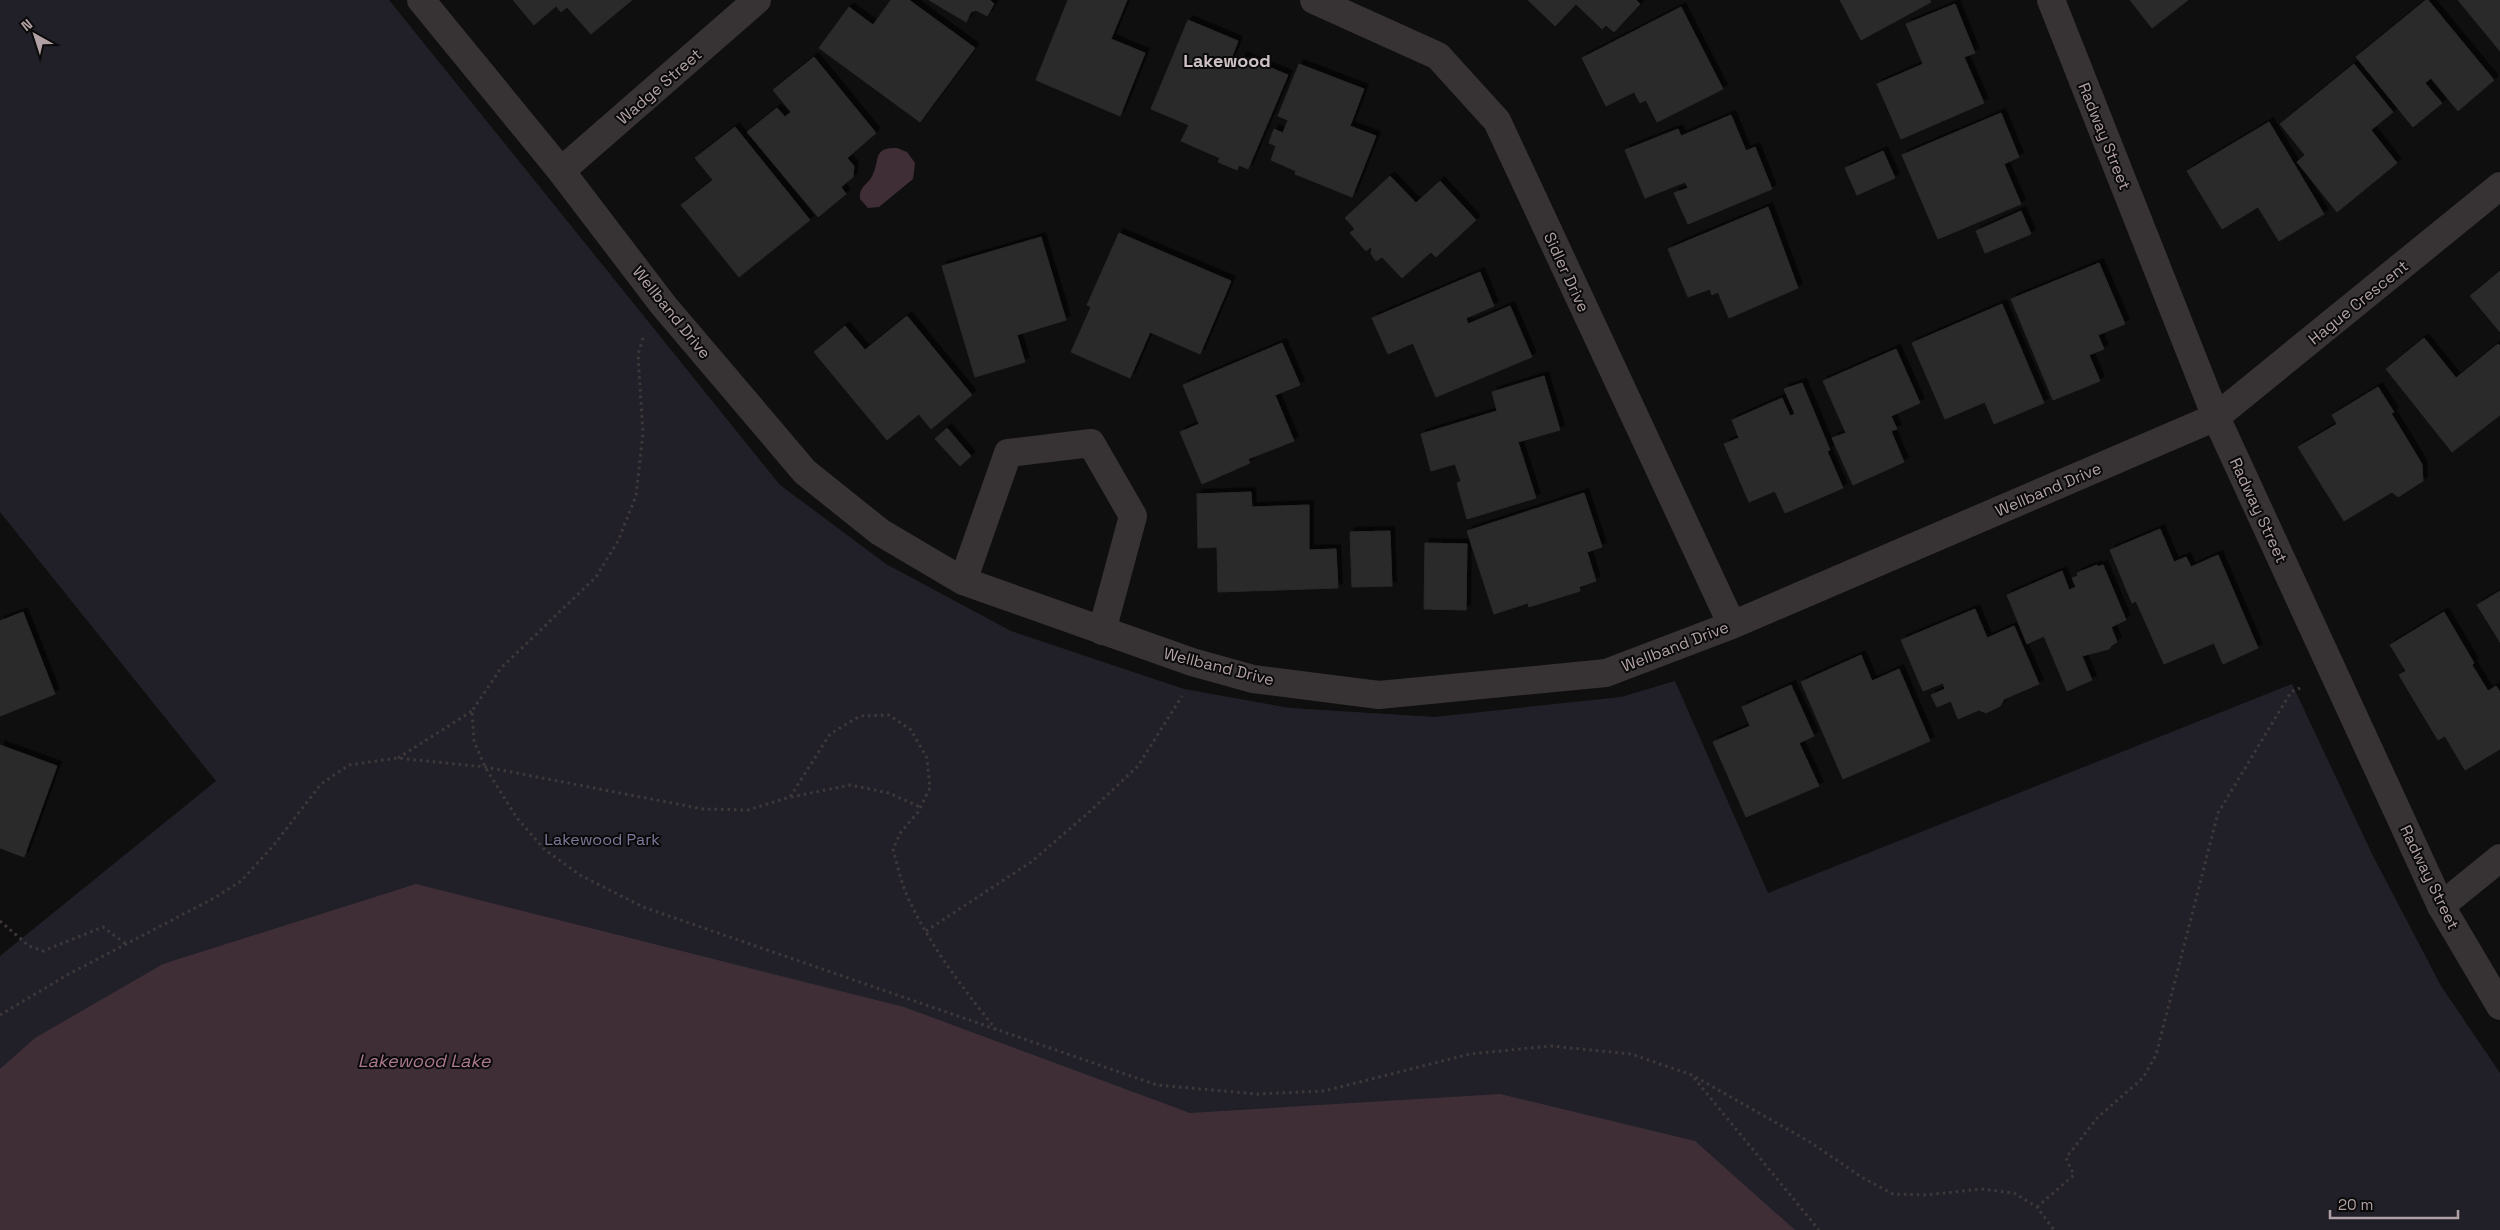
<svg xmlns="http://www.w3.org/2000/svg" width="2500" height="1230" viewBox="0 0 2500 1230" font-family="'Space Grotesk',sans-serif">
  <defs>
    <filter id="shadow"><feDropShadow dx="4.5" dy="-4.5" stdDeviation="0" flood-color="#0009"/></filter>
  </defs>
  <rect width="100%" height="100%" fill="#100f0f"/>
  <path fill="#212028" d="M0 0H389L780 485 886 564 1011 631 1184 689 1290 708 1434 717 1621 697 1675 681 1768 893 2292 684 2373 856 2441 986 2500 1073V1230H0V956L216 781 0 512Z"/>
  <path fill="#3f2e36" d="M897 148 907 152 915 163 913 179 879 207 868 208 860 199C859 185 869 185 873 174 880 159 873 147 897 148Z
    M416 884 904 1007 1190 1113 1500 1094 1695 1141 1795 1230H0V1069L35 1038 163 964Z"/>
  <path fill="#2c2a2a" stroke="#2c2929" filter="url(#shadow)" d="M513 0H632L591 34 567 7 561 12 556 6 534 25Z
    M891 0H909L975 48 920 122 819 48 849 7 873 25Z
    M929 0H990L994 4 987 16 976 10 971 12 966 22Z
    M1068 0H1127L1111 39 1145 53 1120 116 1036 80Z
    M1528 0H1636L1640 4 1614 32 1606 25 1602 29 1576 4 1555 26Z
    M1840 0H1930L1931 2 1861 40Z
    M2130 0H2188L2152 28Z
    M2426 0H2428L2494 80 2458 111 2431 78 2425 83 2442 103 2413 127 2356 57Z
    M2458 0H2500V51Z
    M1955 4 1975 53 1964 57 1984 103 1901 139 1877 84 1923 64 1906 24Z
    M1681 7 1723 89 1657 122 1646 100 1640 103 1634 92 1606 106 1582 58Z
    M1188 20 1238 41 1229 64 1237 68 1242 56 1288 75 1248 169 1239 165 1237 170 1218 162 1220 158 1181 141 1189 125 1151 109Z
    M814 57 876 133 847 158 854 166 853 177 841 187 846 194 818 217 747 132 777 108 785 117 791 112 773 90Z
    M1299 64 1364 89 1350 126 1376 136 1352 197 1295 174 1296 171 1271 160 1276 146 1269 143 1274 129 1283 133 1288 120 1278 116Z
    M2354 64 2393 112 2371 130 2397 163 2337 212 2297 162 2305 155 2280 124Z
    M2001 113 2019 157 2004 164 2021 204 1938 239 1902 155Z
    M1731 115 1746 151 1755 147 1772 189 1688 224 1674 193 1688 188 1685 182 1645 198 1625 150 1678 129 1681 136Z
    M2269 122 2324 214 2279 241 2258 207 2222 229 2187 171Z
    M735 127 810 220 739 277 681 205 713 180 695 158Z
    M1883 151 1895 178 1857 195 1845 168Z
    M1390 176 1416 203 1440 181 1476 220 1436 257 1431 252 1402 278 1382 257 1376 261 1371 254 1372 246 1366 251 1350 233 1355 229 1345 218Z
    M1768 207 1798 288 1729 318 1718 292 1712 295 1710 289 1688 297 1668 249Z
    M2021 211 2031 234 1985 253 1976 231Z
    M1119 233 1231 281 1200 354 1150 332 1130 378 1071 352 1091 307 1087 305Z
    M1041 237 1066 320 1017 335 1025 362 975 377 942 266Z
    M2099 263 2125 324 2098 335 2104 349 2089 355 2100 381 2053 400 2011 299Z
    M2500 271V332L2470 296Z
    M1480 272 1494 306 1466 318 1468 324 1510 306 1532 357 1436 397 1413 343 1388 354 1372 318Z
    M2002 304 2044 403 1994 424 1985 402 1945 419 1912 343Z
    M907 316 972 395 931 429 919 414 887 440 814 352 845 326 865 350Z
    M2424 338 2456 378 2498 344 2500 346V415L2452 452 2386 369Z
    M1282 343 1300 385 1275 395 1294 441 1248 459 1250 463 1202 484 1180 432 1199 424 1183 385Z
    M1896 349 1920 403 1891 416 1897 429 1891 431 1904 462 1853 485 1832 438 1846 433 1823 381Z
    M1544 376 1560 430 1518 442 1536 498 1467 519 1457 483 1461 481 1455 464 1431 471 1421 434 1497 411 1492 392Z
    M1802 383 1830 450 1827 451 1843 488 1785 513 1775 491 1749 502 1724 444 1739 438 1732 420 1782 398 1790 416 1795 414 1784 389Z
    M2378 387 2394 412 2391 413 2422 464 2423 481 2398 497 2392 492 2344 521 2298 447 2337 424 2332 415Z
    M947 428 971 456 960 466 935 439Z
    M1251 492 1252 507 1309 505V550L1336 549 1338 588 1218 592 1217 547 1198 548 1197 494Z
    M1584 493 1602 547 1587 552 1596 581 1579 587 1580 591 1529 607 1528 603 1494 614 1467 531Z
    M2160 529 2174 562 2186 557 2191 567 2218 555 2258 648 2223 664 2214 643 2164 664 2136 601 2132 603 2110 550Z
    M1390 531 1392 586 1352 587 1350 532Z
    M1425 543 1467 544 1466 610 1424 609Z
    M2097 565 2098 567 2103 565 2126 620 2111 627 2117 642 2112 645 2109 649 2082 656 2092 680 2067 691 2044 636 2027 644 2007 595 2062 571 2069 590 2076 587 2072 578 2078 576 2077 573Z
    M2500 591V642L2477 605Z
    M1975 609 1987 638 2014 626 2039 684 2004 699 2000 706 1986 713 1979 710 1958 719 1951 701 1937 707 1931 695 1945 689 1943 683 1923 691 1901 640Z
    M23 612 55 694 0 716V621Z
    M2444 612 2474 663 2472 665 2488 691 2496 686 2500 692V749L2465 770 2445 736 2438 740 2399 675 2406 671 2390 645Z
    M1861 655 1872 681 1899 669 1930 741 1843 779 1801 682Z
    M1791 685 1814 736 1799 743 1819 786 1746 817 1713 742 1750 726 1742 707Z
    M0 745 57 766 24 857 0 848Z"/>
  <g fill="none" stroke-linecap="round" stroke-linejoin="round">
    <path stroke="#3e383a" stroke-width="3" stroke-dasharray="2.5 4" stroke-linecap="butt" d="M643 338 638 355 643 433 636 496 618 541 596 577 501 668 472 711 474 741 485 767 517 818 544 849 580 875 643 907 1157 1085 1257 1094 1324 1091 1470 1054 1551 1046 1631 1054 1692 1075 1810 1142 1863 1178 1893 1194 1926 1195 1981 1189 2014 1193 2037 1207 2054 1230
      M398 758 472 711
      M791 797 850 785 889 793 920 807
      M0 921 29 946 43 951 103 927 126 944
      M926 931 1031 862 1087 814 1138 766 1182 696
      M0 1015 67 975 216 897 241 881 273 846 321 784 349 765 397 758 485 767 703 809 748 810 790 797 830 734 860 716 889 715 911 730 927 758 930 788 918 812 901 832 893 849C897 863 900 879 906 893 928 944 963 988 997 1031
      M1694 1078 1819 1230
      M2037 1207 2074 1175 2066 1158 2098 1117 2143 1078 2156 1055 2218 813 2291 692 2300 688"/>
    <path stroke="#373233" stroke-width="28" d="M421 0 561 171 664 306 805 472 880 532 963 581 1192 662 1253 679 1379 695 1606 673 1732 625 2216 417 2500 186
      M1314 0 1438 56 1497 121 1732 625
      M561 171 757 0
      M963 581 1008 453 1091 443 1133 516 1102 631
      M2441 906 2500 858"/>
    <path stroke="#373233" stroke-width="28" d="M2051 0 2216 417 2441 906 2500 1006"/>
  </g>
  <g text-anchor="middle" stroke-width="4" stroke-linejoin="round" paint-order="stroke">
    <g font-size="16" fill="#b1a1a4" stroke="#0b0a0a">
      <text transform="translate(659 86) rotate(-41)" y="6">Wadge Street</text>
      <text transform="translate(2105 136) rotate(68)" y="6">Radway Street</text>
      <text transform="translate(1567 272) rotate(65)" y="6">Sidler Drive</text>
      <text transform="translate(2358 302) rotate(-39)" y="6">Hague Crescent</text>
      <text transform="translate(672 312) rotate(51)" y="6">Wellband Drive</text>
      <text transform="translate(2048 489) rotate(-23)" y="6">Wellband Drive</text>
      <text transform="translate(2259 510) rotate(65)" y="6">Radway Street</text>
      <text transform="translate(1675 646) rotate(-21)" y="6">Wellband Drive</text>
      <text transform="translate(1219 666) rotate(14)" y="6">Wellband Drive</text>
      <text transform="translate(2430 877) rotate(64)" y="6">Radway Street</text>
    </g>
    <g font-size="16" fill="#7d789b" stroke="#0b0a0a">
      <text x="602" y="845">Lakewood Park</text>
    </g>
    <g font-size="18" font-weight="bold" fill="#cdc1c4" stroke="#0b0a0a">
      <text x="1227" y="67">Lakewood</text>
    </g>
    <g font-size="18" font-style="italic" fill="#ab7890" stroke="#0b0a0a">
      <text x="424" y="1067">Lakewood Lake</text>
    </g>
  </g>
  <g transform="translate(35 35) rotate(321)" stroke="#0b0a0a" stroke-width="4" paint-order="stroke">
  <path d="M0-4L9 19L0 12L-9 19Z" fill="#b1a1a4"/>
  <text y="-8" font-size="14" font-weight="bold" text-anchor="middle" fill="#b1a1a4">N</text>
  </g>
  <path d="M2330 1210v8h128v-8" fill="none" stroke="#b1a1a4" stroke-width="2.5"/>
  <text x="2338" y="1210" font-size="15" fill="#b1a1a4" stroke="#0b0a0a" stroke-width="4" paint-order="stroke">20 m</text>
</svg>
